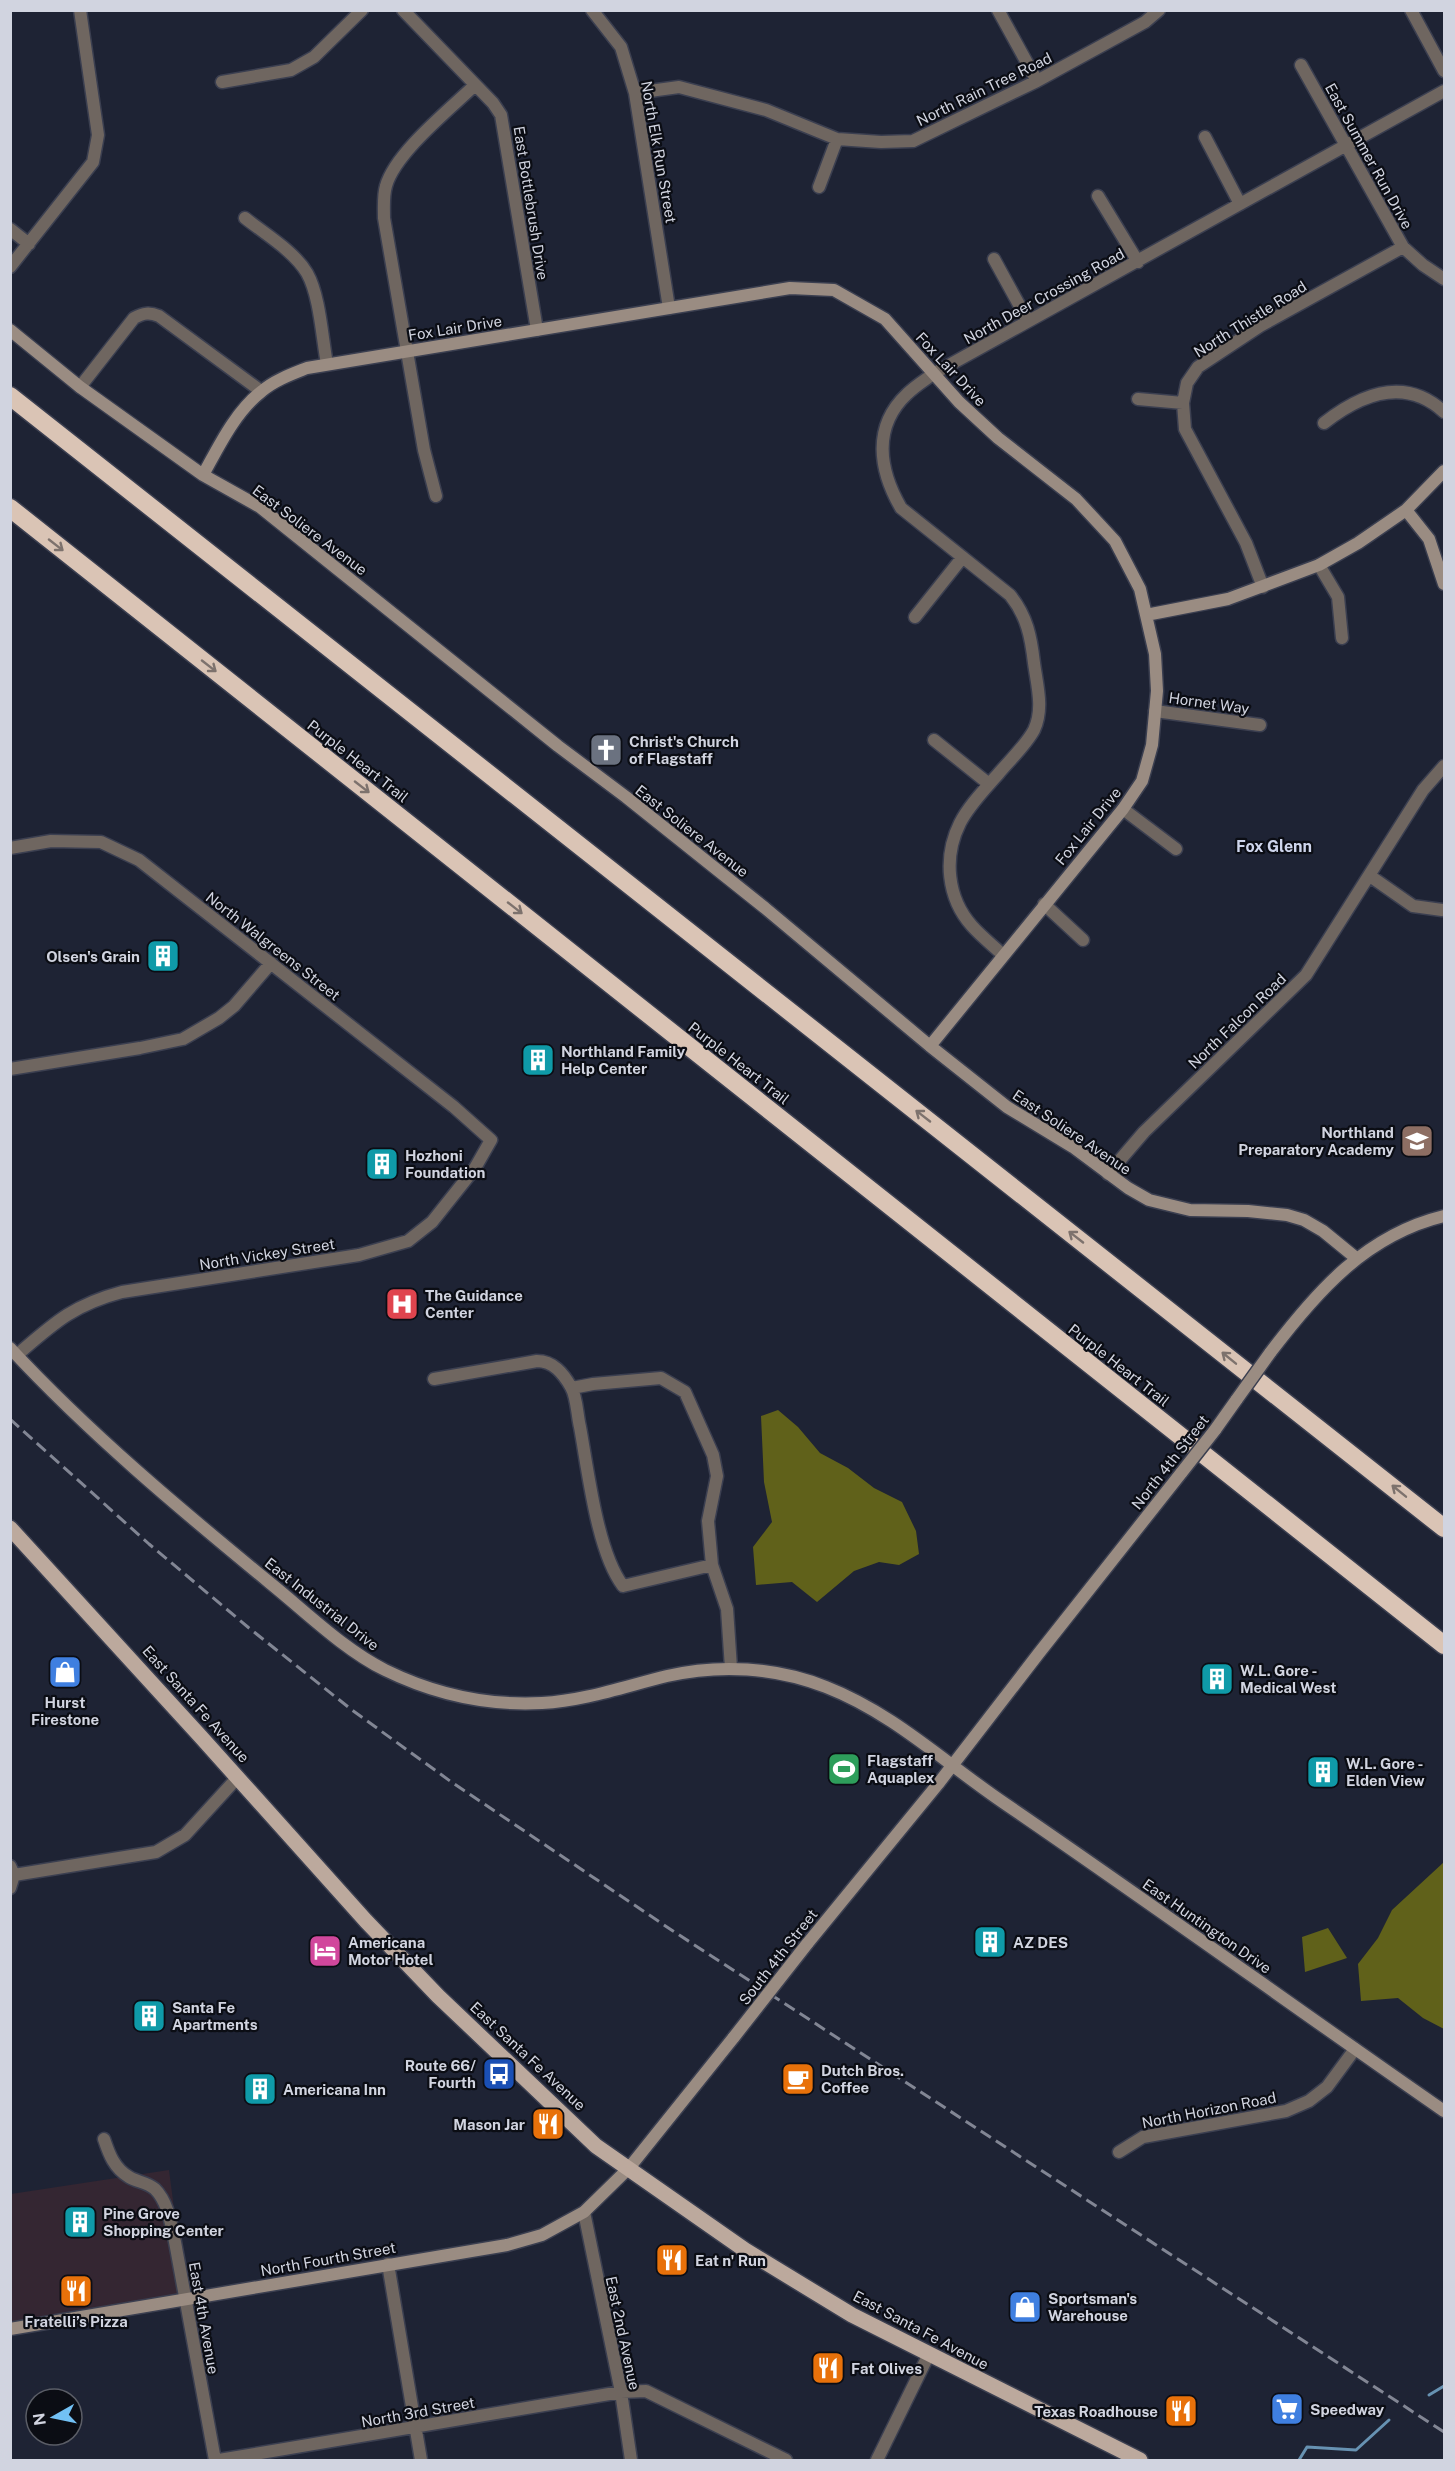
<svg xmlns="http://www.w3.org/2000/svg" width="1455" height="2471" viewBox="0 0 1455 2471" font-family="'Public Sans',sans-serif">
  <style>
    .commercial { fill: #342632 }
    .forest { fill: #60611a }
    .lines { fill: none; stroke-linecap: round; stroke-linejoin: round }
    .stream { stroke: #6792b2; stroke-width: 3 }
    .street-casing { stroke: #3b3f50; stroke-width: 15 }
    .secondary-casing { stroke: #3b3f50; stroke-width: 15 }
    .primary-casing { stroke: #3b3f50; stroke-width: 18 }
    .highway-casing { stroke: #3b3f50; stroke-width: 21 }
    .street { stroke: #6f6660; stroke-width: 12 }
    .secondary { stroke: #9a8c82; stroke-width: 12 }
    .primary { stroke: #bca99d; stroke-width: 15 }
    .highway { stroke: #dac4b5; stroke-width: 18 }
    .rail { stroke: #828694; stroke-width: 3; stroke-dasharray: 12 6; stroke-linecap: butt }
    .secondary-bridge-casing { stroke: #3b3f50; stroke-width: 15; stroke-linecap: butt }
    .secondary-bridge { stroke: #9a8c82; stroke-width: 12 }
    .oneway { stroke: #7d726d }
    .labels { text-anchor: middle; dominant-baseline: central; stroke-width: 4.5; stroke-linejoin: round; paint-order: stroke }
    .street-label { font-size: 15px; fill: #d1d4e0; stroke: #0b0d14 }
    .poi-label { font-size: 15px; font-weight: bold; fill: #d1d4e0; stroke: #0b0d14; text-anchor: start }
    .neighbourhood-label { font-size: 16px; font-weight: bold; fill: #ced5ec; stroke: #0b0d14 }
  </style>
  <rect width="100%" height="100%" fill="#1e2334"/>
  <path class="commercial" d="M169,2170L186,2300L11,2328V2194Z"/>
  <path class="forest" d="M778,1410L798,1427L820,1453L848,1468L874,1488L902,1502L916,1531L919,1554L899,1565L879,1562L854,1571L817,1602L792,1582L756,1585L753,1547L772,1522L764,1482L761,1416Z
    M1444,1862V2029L1423,2018L1398,1998L1361,2001L1358,1964L1378,1938L1392,1910Z
    M1328,1928L1347,1958L1305,1972L1302,1937Z"/>
  <g class="lines">
    <path class="stream" d="M1429,2395L1444,2386
      M1299,2460L1307,2447L1356,2450L1389,2420"/>
    <g class="street-casing">
      <path id="street" d="M403,10L493,103L501,115L537,330
        M592,10L621,47L635,93L669,308
        M998,10L1037,81
        M1411,10L1444,71
        M1301,65L1403,247L1423,265L1444,279
        M222,82L291,70L314,57L362,10
        M635,93L679,87L766,110L837,139L881,142L913,141L1037,81L1145,22L1159,10
        M1205,137L1240,204
        M819,187L837,139
        M1098,196L1138,262
        M245,218C265,234 294,251 307,273C320,296 322,338 327,364
        M10,229L29,244
        M994,259L1028,321
        M10,267L93,162L98,135L80,10
        M80,387L134,318C144,313 149,312 159,316L261,391
        M1138,399L1183,403
        M1324,423C1361,394 1405,376 1444,412
        M436,496L424,450L384,218C384,207 383,196 386,186C395,153 450,109 475,85
        M1319,565L1338,597L1342,638
        M1263,587L1246,543L1185,429L1183,403L1187,383L1198,367L1260,326L1403,247
        M915,617L962,558
        M1155,711L1260,725
        M934,740L989,784
        M1123,809L1176,849
        M10,848L51,841L101,842L139,860L454,1107L491,1140L475,1168L432,1222L408,1241L359,1255L122,1292C73,1305 54,1323 17,1355
        M1370,876L1413,906L1442,910
        M1044,904L1083,940
        M1002,954C992,945 981,936 972,926C947,898 943,857 960,823C969,805 986,788 999,773C1010,760 1026,745 1034,730C1044,709 1037,685 1034,663C1031,637 1027,616 1010,595L901,508C879,470 872,427 907,394C915,386 925,380 933,374L1444,91
        M10,1069L140,1048L183,1039L219,1018L234,1006L271,963
        M1108,1174L1144,1132L1306,975L1423,790L1444,766
        M434,1379L537,1361C553,1361 563,1373 571,1387C577,1397 577,1415 580,1427C588,1470 597,1552 623,1586L712,1565
        M572,1388L593,1384L661,1378L685,1392L713,1455L717,1476L708,1521L712,1565L727,1609L731,1668
        M10,1866L14,1875L10,1888
        M14,1875L156,1852L185,1835L238,1777
        M104,2139C109,2154 114,2168 129,2177C137,2182 147,2182 155,2189C168,2202 171,2224 175,2242L215,2460
        M1119,2152L1143,2137L1286,2111L1309,2101L1327,2087L1355,2049
        M584,2212L621,2392L631,2460
        M388,2264L421,2460
        M219,2460L621,2392L646,2391L786,2460
        M877,2460L929,2354"/>
    </g>
    <g class="secondary-casing">
      <path id="secondary" d="M10,330L80,387L203,475L260,507L558,746L626,797L765,908L930,1046L1007,1107L1073,1147L1128,1188L1149,1200L1190,1210L1248,1211L1287,1215L1304,1220L1323,1231L1356,1258
        M203,475C219,446 235,412 262,391C275,380 292,374 307,368L790,288L834,290L885,319L959,402L998,438L1076,499L1115,541L1140,589L1155,654L1157,691L1152,745L1142,781L1123,809L930,1046
        M1406,510L1429,539L1444,584
        M1146,615L1228,599L1319,565L1358,543L1406,510L1444,471
        M10,1348C90,1434 180,1509 270,1583C306,1612 343,1649 385,1670C436,1695 486,1706 542,1703C584,1701 626,1686 667,1676C719,1664 776,1667 826,1687C893,1713 945,1763 1004,1803C1152,1904 1297,2009 1444,2111
        M1270,1353C1317,1291 1366,1235 1444,1216
        M1215,1430L1237,1399
        M807,1944L938,1784L1039,1653L1182,1472
        M10,2329L507,2245L542,2235L584,2212L629,2168L734,2037"/>
    </g>
    <g class="primary-casing">
      <path id="primary" d="M10,1528L201,1737L366,1921L438,1996L596,2146L745,2250L852,2315L1140,2460"/>
    </g>
    <g class="highway-casing">
      <path id="highway" d="M10,396L1444,1528
        M10,508L1444,1645"/>
    </g>
    <use href="#street" class="street"/>
    <use href="#secondary" class="secondary"/>
    <use href="#primary" class="primary"/>
    <use href="#highway" class="highway"/>
    <path class="rail" d="M10,1419L149,1544L249,1628L352,1710L450,1781L673,1931L1444,2432"/>
    <g class="secondary-bridge-casing">
      <path id="secondary-bridge" d="M1237,1399L1270,1353
        M1182,1472L1215,1430
        M734,2037L807,1944"/>
    </g>
    <use href="#secondary-bridge" class="secondary-bridge"/>
  </g>
  <defs><path id="oneway-shaft" d="M-6 0H5M1.5-3L5.5 0L1.5 3" fill="none" stroke-width="1.6" stroke-linecap="round" stroke-linejoin="round" transform="scale(1.5)"/></defs>
  <g class="oneway">
    <use href="#oneway-shaft" transform="translate(56 545) rotate(38)"/>
    <use href="#oneway-shaft" transform="translate(209 666) rotate(38)"/>
    <use href="#oneway-shaft" transform="translate(362 787) rotate(38)"/>
    <use href="#oneway-shaft" transform="translate(515 908) rotate(38)"/>
    <use href="#oneway-shaft" transform="translate(923 1116) rotate(-142)"/>
    <use href="#oneway-shaft" transform="translate(1076 1237) rotate(-142)"/>
    <use href="#oneway-shaft" transform="translate(1229 1358) rotate(-141)"/>
    <use href="#oneway-shaft" transform="translate(1399 1491) rotate(-141)"/>
  </g>
  <defs>
    <g id="church-square" transform="scale(1.725)"><rect x="-9" y="-9" width="18" height="18" rx="4" fill="#6b7280" stroke="#0b0d14"/><path d="M-1.2-6h2.4v3.5h3.3v2.4h-3.3V6h-2.4V-.1h-3.3v-2.4h3.3Z" fill="#fff"/></g>
    <g id="building-square" transform="scale(1.725)"><rect x="-9" y="-9" width="18" height="18" rx="4" fill="#0f9aa8" stroke="#0b0d14"/><path d="M-4-6H4V6H1V3H-1V6H-4ZM-2.5-4.3h1.7v1.8h-1.7ZM.8-4.3h1.7v1.8H.8ZM-2.5-1h1.7V.8h-1.7ZM.8-1h1.7V.8H.8Z" fill="#fff"/></g>
    <g id="school-square" transform="scale(1.725)"><rect x="-9" y="-9" width="18" height="18" rx="4" fill="#8d6e63" stroke="#0b0d14"/><path d="M0-5L7-2L0 1L-7-2ZM-4 1L0 2.5L4 1V4Q0 6-4 4Z" fill="#fff"/></g>
    <g id="hospital-square" transform="scale(1.725)"><rect x="-9" y="-9" width="18" height="18" rx="4" fill="#e0444e" stroke="#0b0d14"/><path d="M-5-5h3v3.5h4V-5h3V5h-3V1.5h-4V5h-3Z" fill="#fff"/></g>
    <g id="shop-square" transform="scale(1.725)"><rect x="-9" y="-9" width="18" height="18" rx="4" fill="#3f7fe0" stroke="#0b0d14"/><path d="M-5-2.5h2.3a2.7 3.5 0 0 1 5.4 0H5L5.5 6h-11ZM-1.5-2.5h3a1.5 2.3 0 0 0-3 0Z" fill="#fff"/></g>
    <g id="stadium-square" transform="scale(1.725)"><rect x="-9" y="-9" width="18" height="18" rx="4" fill="#2e9e5b" stroke="#0b0d14"/><path d="M0-5a6.5 5 0 1 0 0 10a6.5 5 0 1 0 0-10ZM-3.5-1.8h7v3.6h-7Z" fill="#fff"/></g>
    <g id="hotel-square" transform="scale(1.725)"><rect x="-9" y="-9" width="18" height="18" rx="4" fill="#d1479c" stroke="#0b0d14"/><path d="M-6-4.5h1.5V1H6V5H4.5V3h-9V5H-6ZM-4 0a1.8 1.8 0 1 1 3.6 0ZM.5 0V-2.5h3Q6-2.5 6 0Z" fill="#fff"/></g>
    <g id="bus-square" transform="scale(1.725)"><rect x="-9" y="-9" width="18" height="18" rx="4" fill="#1a4fb4" stroke="#0b0d14"/><path d="M-5-6H5V4H4V6H2V4H-2V6H-4V4H-5ZM-3.5-4V0h7V-4ZM-3.5 1.2v1.5H-2V1.2ZM2 1.2v1.5H3.5V1.2Z" fill="#fff"/></g>
    <g id="cafe-square" transform="scale(1.725)"><rect x="-9" y="-9" width="18" height="18" rx="4" fill="#e8710a" stroke="#0b0d14"/><path d="M-5.5-4.5H6V0H3Q3 3.5 0 3.5H-2.5Q-5.5 3.5-5.5 0ZM3-3.2v2h1.7v-2ZM-6 4.5H4V6H-6Z" fill="#fff"/></g>
    <g id="restaurant-square" transform="scale(1.725)"><rect x="-9" y="-9" width="18" height="18" rx="4" fill="#e8710a" stroke="#0b0d14"/><path d="M-5-6h1v4h1v-4h1v4h1v-4h1v5L-1.5 .5V6h-2V.5L-5-1ZM5-6V6H3V1.5H1.5Q1.5-4 5-6Z" fill="#fff"/></g>
    <g id="supermarket-square" transform="scale(1.725)"><rect x="-9" y="-9" width="18" height="18" rx="4" fill="#3f7fe0" stroke="#0b0d14"/><path d="M-6-5.5h2.5l.6 2H6L4.5 2H-2.5L-4.4-4H-6ZM-1.5 3.2a1.3 1.3 0 1 0 .1 0ZM3 3.2a1.3 1.3 0 1 0 .1 0Z" fill="#fff"/></g>
  </defs>
  <g fill-rule="evenodd">
    <use href="#church-square" x="606" y="750"/>
    <use href="#building-square" x="163" y="956"/>
    <use href="#building-square" x="538" y="1060"/>
    <use href="#school-square" x="1417" y="1141"/>
    <use href="#building-square" x="382" y="1164"/>
    <use href="#hospital-square" x="402" y="1304"/>
    <use href="#shop-square" x="65" y="1672"/>
    <use href="#building-square" x="1217" y="1679"/>
    <use href="#stadium-square" x="844" y="1769"/>
    <use href="#building-square" x="1323" y="1772"/>
    <use href="#building-square" x="990" y="1942"/>
    <use href="#hotel-square" x="325" y="1951"/>
    <use href="#building-square" x="149" y="2016"/>
    <use href="#bus-square" x="499" y="2074"/>
    <use href="#cafe-square" x="798" y="2079"/>
    <use href="#building-square" x="260" y="2089"/>
    <use href="#restaurant-square" x="548" y="2124"/>
    <use href="#building-square" x="80" y="2222"/>
    <use href="#restaurant-square" x="672" y="2260"/>
    <use href="#restaurant-square" x="76" y="2291"/>
    <use href="#shop-square" x="1025" y="2307"/>
    <use href="#restaurant-square" x="828" y="2368"/>
    <use href="#supermarket-square" x="1287" y="2409"/>
    <use href="#restaurant-square" x="1181" y="2411"/>
  </g>
  <g class="labels">
    <g class="street-label">
      <text transform="translate(984 89) rotate(-26)">North Rain Tree Road</text>
      <text transform="translate(659 152) rotate(80)">North Elk Run Street</text>
      <text transform="translate(1369 156) rotate(61)">East Summer Run Drive</text>
      <text transform="translate(531 203) rotate(81)">East Bottlebrush Drive</text>
      <text transform="translate(1044 296) rotate(-29)">North Deer Crossing Road</text>
      <text transform="translate(1250 319) rotate(-32)">North Thistle Road</text>
      <text transform="translate(455 328) rotate(-9)">Fox Lair Drive</text>
      <text transform="translate(951 369) rotate(47)">Fox Lair Drive</text>
      <text transform="translate(310 530) rotate(37)">East Soliere Avenue</text>
      <text transform="translate(1209 703) rotate(8)">Hornet Way</text>
      <text transform="translate(358 761) rotate(38)">Purple Heart Trail</text>
      <text transform="translate(1088 826) rotate(-51)">Fox Lair Drive</text>
      <text transform="translate(692 831) rotate(38)">East Soliere Avenue</text>
      <text transform="translate(273 946) rotate(38)">North Walgreens Street</text>
      <text transform="translate(1237 1021) rotate(-44)">North Falcon Road</text>
      <text transform="translate(739 1063) rotate(38)">Purple Heart Trail</text>
      <text transform="translate(1072 1132) rotate(34)">East Soliere Avenue</text>
      <text transform="translate(267 1254) rotate(-9)">North Vickey Street</text>
      <text transform="translate(1119 1365) rotate(38)">Purple Heart Trail</text>
      <text transform="translate(1170 1462) rotate(-52)">North 4th Street</text>
      <text transform="translate(322 1604) rotate(38)">East Industrial Drive</text>
      <text transform="translate(196 1704) rotate(48)">East Santa Fe Avenue</text>
      <text transform="translate(1207 1926) rotate(35)">East Huntington Drive</text>
      <text transform="translate(778 1957) rotate(-52)">South 4th Street</text>
      <text transform="translate(528 2056) rotate(43)">East Santa Fe Avenue</text>
      <text transform="translate(1209 2110) rotate(-11)">North Horizon Road</text>
      <text transform="translate(328 2259) rotate(-10)">North Fourth Street</text>
      <text transform="translate(204 2318) rotate(80)">East 4th Avenue</text>
      <text transform="translate(921 2330) rotate(28)">East Santa Fe Avenue</text>
      <text transform="translate(623 2333) rotate(78)">East 2nd Avenue</text>
      <text transform="translate(418 2412) rotate(-10)">North 3rd Street</text>
    </g>
    <g class="poi-label">
      <text x="629" y="741">Christ's Church<tspan x="629" dy="17">of Flagstaff</tspan></text>
      <text x="140" y="956" text-anchor="end">Olsen's Grain</text>
      <text x="561" y="1051">Northland Family<tspan x="561" dy="17">Help Center</tspan></text>
      <text x="1394" y="1132" text-anchor="end">Northland<tspan x="1394" dy="17">Preparatory Academy</tspan></text>
      <text x="405" y="1155">Hozhoni<tspan x="405" dy="17">Foundation</tspan></text>
      <text x="425" y="1295">The Guidance<tspan x="425" dy="17">Center</tspan></text>
      <text x="1240" y="1670">W.L. Gore -<tspan x="1240" dy="17">Medical West</tspan></text>
      <text x="65" y="1702" text-anchor="middle">Hurst<tspan x="65" dy="17">Firestone</tspan></text>
      <text x="867" y="1760">Flagstaff<tspan x="867" dy="17">Aquaplex</tspan></text>
      <text x="1346" y="1763">W.L. Gore -<tspan x="1346" dy="17">Elden View</tspan></text>
      <text x="348" y="1942">Americana<tspan x="348" dy="17">Motor Hotel</tspan></text>
      <text x="1013" y="1942">AZ DES</text>
      <text x="172" y="2007">Santa Fe<tspan x="172" dy="17">Apartments</tspan></text>
      <text x="476" y="2065" text-anchor="end">Route 66/<tspan x="476" dy="17">Fourth</tspan></text>
      <text x="821" y="2070">Dutch Bros.<tspan x="821" dy="17">Coffee</tspan></text>
      <text x="283" y="2089">Americana Inn</text>
      <text x="525" y="2124" text-anchor="end">Mason Jar</text>
      <text x="103" y="2213">Pine Grove<tspan x="103" dy="17">Shopping Center</tspan></text>
      <text x="695" y="2260">Eat n' Run</text>
      <text x="1048" y="2298">Sportsman's<tspan x="1048" dy="17">Warehouse</tspan></text>
      <text x="76" y="2321" text-anchor="middle">Fratelli’s Pizza</text>
      <text x="851" y="2368">Fat Olives</text>
      <text x="1310" y="2409">Speedway</text>
      <text x="1158" y="2411" text-anchor="end">Texas Roadhouse</text>
    </g>
    <g class="neighbourhood-label">
      <text x="1274" y="846">Fox Glenn</text>
    </g>
  </g>
  <rect width="1455" height="2471" fill="none" stroke="#d1d4e0" stroke-width="24"/>
  <g transform="translate(54 2417) rotate(261)"><circle r="28" fill="#0b0d14" stroke="#5a5d66" stroke-width="1.5"/>
  <path d="M0-4.5L10 22L0 15L-10 22Z" fill="#72c1f5"/>
  <text y="-9" font-size="16" font-weight="bold" text-anchor="middle" fill="#d1d4e0">N</text>
  </g>
</svg>
